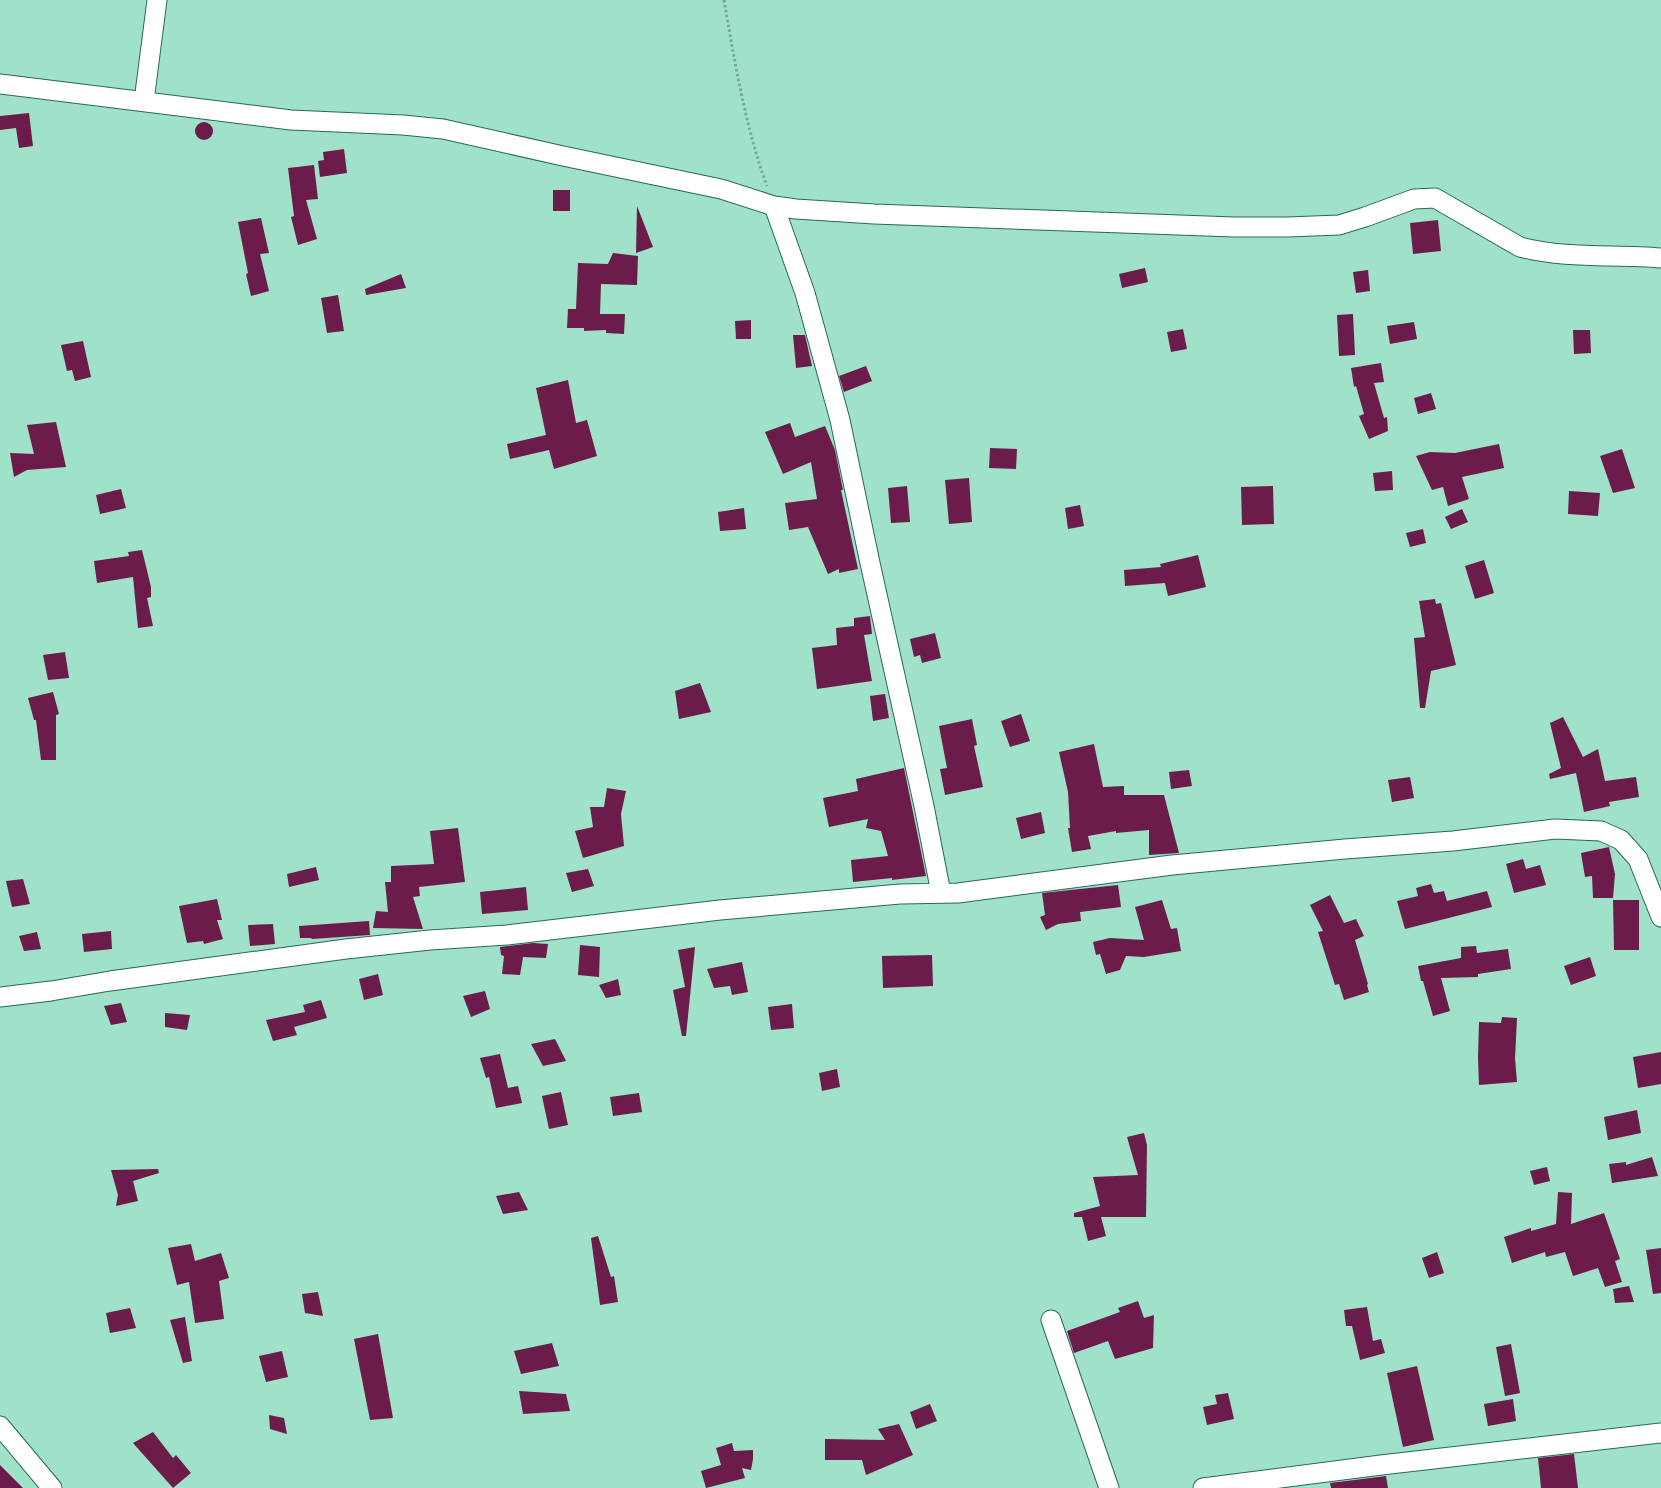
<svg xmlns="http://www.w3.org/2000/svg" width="1661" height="1488" viewBox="0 0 1661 1488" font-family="'Fira Sans',sans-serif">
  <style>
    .building { fill: #6c1c4a }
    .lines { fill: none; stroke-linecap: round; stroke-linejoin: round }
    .minor-casing { stroke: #276955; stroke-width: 21 }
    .path { stroke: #75aa96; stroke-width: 3; stroke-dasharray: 2.5 2.5; stroke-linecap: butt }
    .minor { stroke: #fff; stroke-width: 19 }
  </style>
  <rect width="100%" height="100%" fill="#9fe2c9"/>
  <path class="building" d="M29,113L33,146L19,148L16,128L0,130V116Z
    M195 131a9 9 0 1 1 18 0a9 9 0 1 1-18 0Z
    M344,149L347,173L320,177L318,161L324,160L323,152Z
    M314,165L318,199L306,200L317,239L298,245L291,217L294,216L288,168Z
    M553,190H570V211H553Z
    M637,206L653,247L636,253Z
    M261,218L269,253L260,254L269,291L251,296L246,274L248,273L238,222Z
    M1438,220L1441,251L1413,254L1410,223Z
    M613,253L638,256L637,285L601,284L600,314H625L624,334L606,333V330L584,331V328H567L568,309H576L578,263L608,264Z
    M1145,268L1148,282L1122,288L1119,274Z
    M1368,270L1370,291L1356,293L1353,272Z
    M401,274L406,288L366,295L365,289Z
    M338,295L344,331L327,333L321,298Z
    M1353,314L1355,355L1339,356L1337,315Z
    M751,320V339H736L735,321Z
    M1414,322L1417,339L1390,344L1387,326Z
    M1183,329L1187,349L1171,352L1167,332Z
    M1573,330H1590L1591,353L1574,354Z
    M793,335H805L812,366L796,368Z
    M83,341L91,377L75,381L72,370L67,371L61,345Z
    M1381,363L1384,382L1374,383L1384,418L1387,417L1388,431L1369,439L1359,416L1364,414L1356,386L1354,387L1351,368Z
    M866,366L872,381L844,392L839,376Z
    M568,380L576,423L587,420L597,456L554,469L549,450L510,459L507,444L546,435L536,388Z
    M1431,393L1436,409L1418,414L1414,398Z
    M56,422L66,467L27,470L14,477L10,453L34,454L27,425Z
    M790,423L795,437L825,426L835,450L843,490H841L858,569L839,573V569L828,574L808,527L789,530L785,503L817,499L811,462L783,474L765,432Z
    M1499,444L1504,468L1462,477L1469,499L1448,506L1443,487L1432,490L1416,456L1430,452L1455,453Z
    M990,448L1017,449L1016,469L989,468Z
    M1622,449L1635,488L1613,493L1600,456Z
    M1392,471L1393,490L1375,491L1373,473Z
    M969,478L972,522L949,524L945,480Z
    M907,486L910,522L891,523L888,488Z
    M1273,486L1274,524L1242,525L1241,487Z
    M121,489L126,508L100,514L96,495Z
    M1569,491L1600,493L1598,516L1568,514Z
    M1080,505L1084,526L1068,529L1065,508Z
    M744,508L746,529L720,531L718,512Z
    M1462,509L1468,522L1451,529L1445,517Z
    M1423,529L1426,543L1410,547L1406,533Z
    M142,550L151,587V597L147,598L153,626L138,628L133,577L97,583L94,561L129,556L128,552Z
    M1198,555L1206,587L1168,596L1165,583L1125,586L1124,570L1161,567L1160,564Z
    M1484,560L1494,593L1475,599L1465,566Z
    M1435,599L1436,604L1441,603L1456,665L1431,671L1425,708H1420L1414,638L1425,637L1419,601Z
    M870,616L872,634L864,635L872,681L817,689L812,648L837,645L836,628L854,626V618Z
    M935,633L941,658L922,663L920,655L914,657L910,639Z
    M65,652L69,678L48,680L43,655Z
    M700,683L711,712L679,719L675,691Z
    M53,692L59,714L56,715V760H41L36,720H34L28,698Z
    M885,694L889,718L873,721L870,696Z
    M1021,714L1030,741L1010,747L1001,721Z
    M1563,717L1583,757L1598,749L1605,781L1636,777L1639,797L1609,802L1610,806L1584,812L1576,773L1550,779L1549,774L1561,768L1550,723Z
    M972,719L977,745L974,746L983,787L945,795L940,769L947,768L939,726Z
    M1094,744L1103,787L1124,786V795H1164L1179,853L1149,855V830L1116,833V831L1088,836L1091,849L1072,852L1068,828H1070L1068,792L1059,752Z
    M904,768L926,876L892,880V878L853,882L851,860L888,856L881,831L866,828L868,819L829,827L823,798L858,791L856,779Z
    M1189,770L1192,786L1171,789L1169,772Z
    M1410,777L1414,798L1392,802L1388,780Z
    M607,788L626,791L621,814L624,846L583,858L575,831L593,827L590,807H604Z
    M1041,812L1045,833L1021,839L1016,818Z
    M458,828L465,882L419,887L420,896L413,897L423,929L373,928L376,911L388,912L385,882H391V866L434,864L430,831Z
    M1609,847L1615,874L1613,898H1593L1592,876L1585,877L1581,853Z
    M1523,859L1526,869L1540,865L1546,885L1514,893L1506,864Z
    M316,867L319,880L289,887L287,874Z
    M588,869L594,886L572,892L566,873Z
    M23,879L30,904L12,907L6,881Z
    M1431,884L1434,893L1444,891L1447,901L1487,891L1492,907L1405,929L1397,901L1418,896L1416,888Z
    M1118,885L1121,907L1080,912L1081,921L1058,924L1046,930L1040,917L1045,915L1042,893Z
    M526,887L528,910L482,914L480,892Z
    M1330,895L1344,923L1356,919L1364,936L1355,940L1368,984L1367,985L1369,992L1344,1000L1339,984L1335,985L1318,932L1323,931L1310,905Z
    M217,899L222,920H217L223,939L204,944L203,941L187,943L179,906Z
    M1162,900L1171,929L1177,928L1181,951L1144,957L1126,956L1120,970L1106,974L1100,954L1096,955L1093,942L1110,938L1144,940L1135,907Z
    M1613,900H1639V950H1614Z
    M369,921L370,935L312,939L311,938H300L299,926Z
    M273,924L275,944L250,946L248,925Z
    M111,931L112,949L84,952L82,934Z
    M37,932L41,949L24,951L19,936Z
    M533,943L548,944L546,958L523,957L520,975L502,974L504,956L501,955L500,947Z
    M580,945L600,947L599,977L578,975Z
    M1476,946L1477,953L1508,949L1511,969L1478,974V977L1441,978L1450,1011L1433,1016L1423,981H1421L1418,966L1461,958V947Z
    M695,947L686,1036H682L673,990L685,987L678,950Z
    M932,955L933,986L883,988L882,956Z
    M1590,957L1596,976L1571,985L1564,966Z
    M742,962L748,992L732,995L730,986L714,988L707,969Z
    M378,974L383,995L364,1000L359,979Z
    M618,979L621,995L606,998L599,985Z
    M485,991L490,1009L471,1017L463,996Z
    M321,1000L327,1018L294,1027L297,1035L273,1041L266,1020L305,1012L303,1005Z
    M121,1003L127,1022L111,1025L104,1006Z
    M792,1004L794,1028L771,1030L768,1007Z
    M165,1013L190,1015L187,1030L165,1027Z
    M1502,1017L1517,1018L1515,1059V1058L1517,1082L1479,1085L1478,1058L1479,1022L1501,1023Z
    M555,1039L566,1061L543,1066L531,1044Z
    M1661,1052V1084L1638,1088L1633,1057Z
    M500,1054L508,1088L518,1086L522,1103L496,1108L489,1077L486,1078L480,1058Z
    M837,1069L840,1087L822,1091L819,1073Z
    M561,1092L568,1125L549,1129L542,1096Z
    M639,1093L642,1112L613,1116L610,1097Z
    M1637,1110L1641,1133L1608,1140L1604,1117Z
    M1144,1133L1147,1145L1146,1217H1101L1106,1236L1088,1241L1082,1217H1074V1213L1100,1206L1093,1177L1138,1175L1127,1137Z
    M1652,1157L1658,1176L1612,1183L1609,1164L1626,1162V1165Z
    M1547,1167L1550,1181L1534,1185L1530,1171Z
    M158,1169L159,1173L133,1181L138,1201L116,1206L118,1195L111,1170Z
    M519,1192L528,1210L503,1214L496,1196Z
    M1558,1192L1572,1193L1571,1224L1604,1213L1620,1259L1615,1261L1622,1282L1605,1287L1598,1268L1573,1276L1565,1252L1546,1257L1545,1252L1512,1263L1504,1237L1531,1228V1231L1556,1224Z
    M598,1236L611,1277L614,1276L618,1302L600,1305L591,1238Z
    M191,1244L195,1261L221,1253L229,1278L219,1281L224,1319L195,1323L189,1282L177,1285L168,1248Z
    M1661,1248V1293L1653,1294L1646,1250Z
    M1437,1252L1444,1273L1429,1278L1422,1258Z
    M1629,1286L1634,1302L1615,1303L1613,1289Z
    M318,1292L323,1316L305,1313L302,1294Z
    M1138,1301L1144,1318L1154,1315L1153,1348L1115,1359L1108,1341L1074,1353L1067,1331L1120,1312L1118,1308Z
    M1367,1307L1373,1341L1381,1339L1385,1353L1360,1360L1352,1326H1346L1344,1310Z
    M130,1308L136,1328L110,1333L106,1313Z
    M185,1317L192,1361L183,1363L170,1320Z
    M378,1334L393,1418L370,1420L354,1339Z
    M552,1343L559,1366L521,1374L514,1351Z
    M1511,1344L1520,1393L1505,1396L1496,1347Z
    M282,1351L288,1377L266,1382L259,1356Z
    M1417,1366L1434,1440L1403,1447L1387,1373Z
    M519,1391L566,1394L570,1411L523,1414Z
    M1228,1393L1234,1419L1207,1425L1203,1407L1217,1404L1215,1395Z
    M1513,1399L1516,1421L1488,1426L1484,1404Z
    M930,1404L937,1421L916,1429L910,1412Z
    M269,1415L284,1418L287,1434L270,1429Z
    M899,1424L913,1455L866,1475L862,1460H825V1439L885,1440L878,1429Z
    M153,1432L173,1458L176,1455L191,1473L173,1488L133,1443Z
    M732,1443L734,1451L753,1450V1459L751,1470L742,1468L745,1478L706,1488L701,1471L721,1465L716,1448Z
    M1574,1454L1578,1488H1541L1538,1458Z
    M0,1465L23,1488H0Z
    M1386,1476L1388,1488H1331L1330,1483Z"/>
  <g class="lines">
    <g class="minor-casing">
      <path id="minor" d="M0,84L291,120L403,125L443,129L563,156L721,189L774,206L796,209L874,214L1234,227H1288L1339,225L1365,217L1414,199L1435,198L1520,247C1566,259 1614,254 1661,258
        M144,101L157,0
        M774,206L805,293L840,420L870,563L924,806L941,893
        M0,997L51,991L110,981L346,949L430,940L507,935L720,910L900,894L958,893L1172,865L1345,849L1453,841L1555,829L1601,831L1621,840L1638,859L1661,917
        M1051,1320L1109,1488
        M0,1426L52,1488
        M1203,1488L1381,1465L1661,1433"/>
    </g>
    <path class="path" d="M724,0C735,63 745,126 767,186"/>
    <use href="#minor" class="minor"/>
  </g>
</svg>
